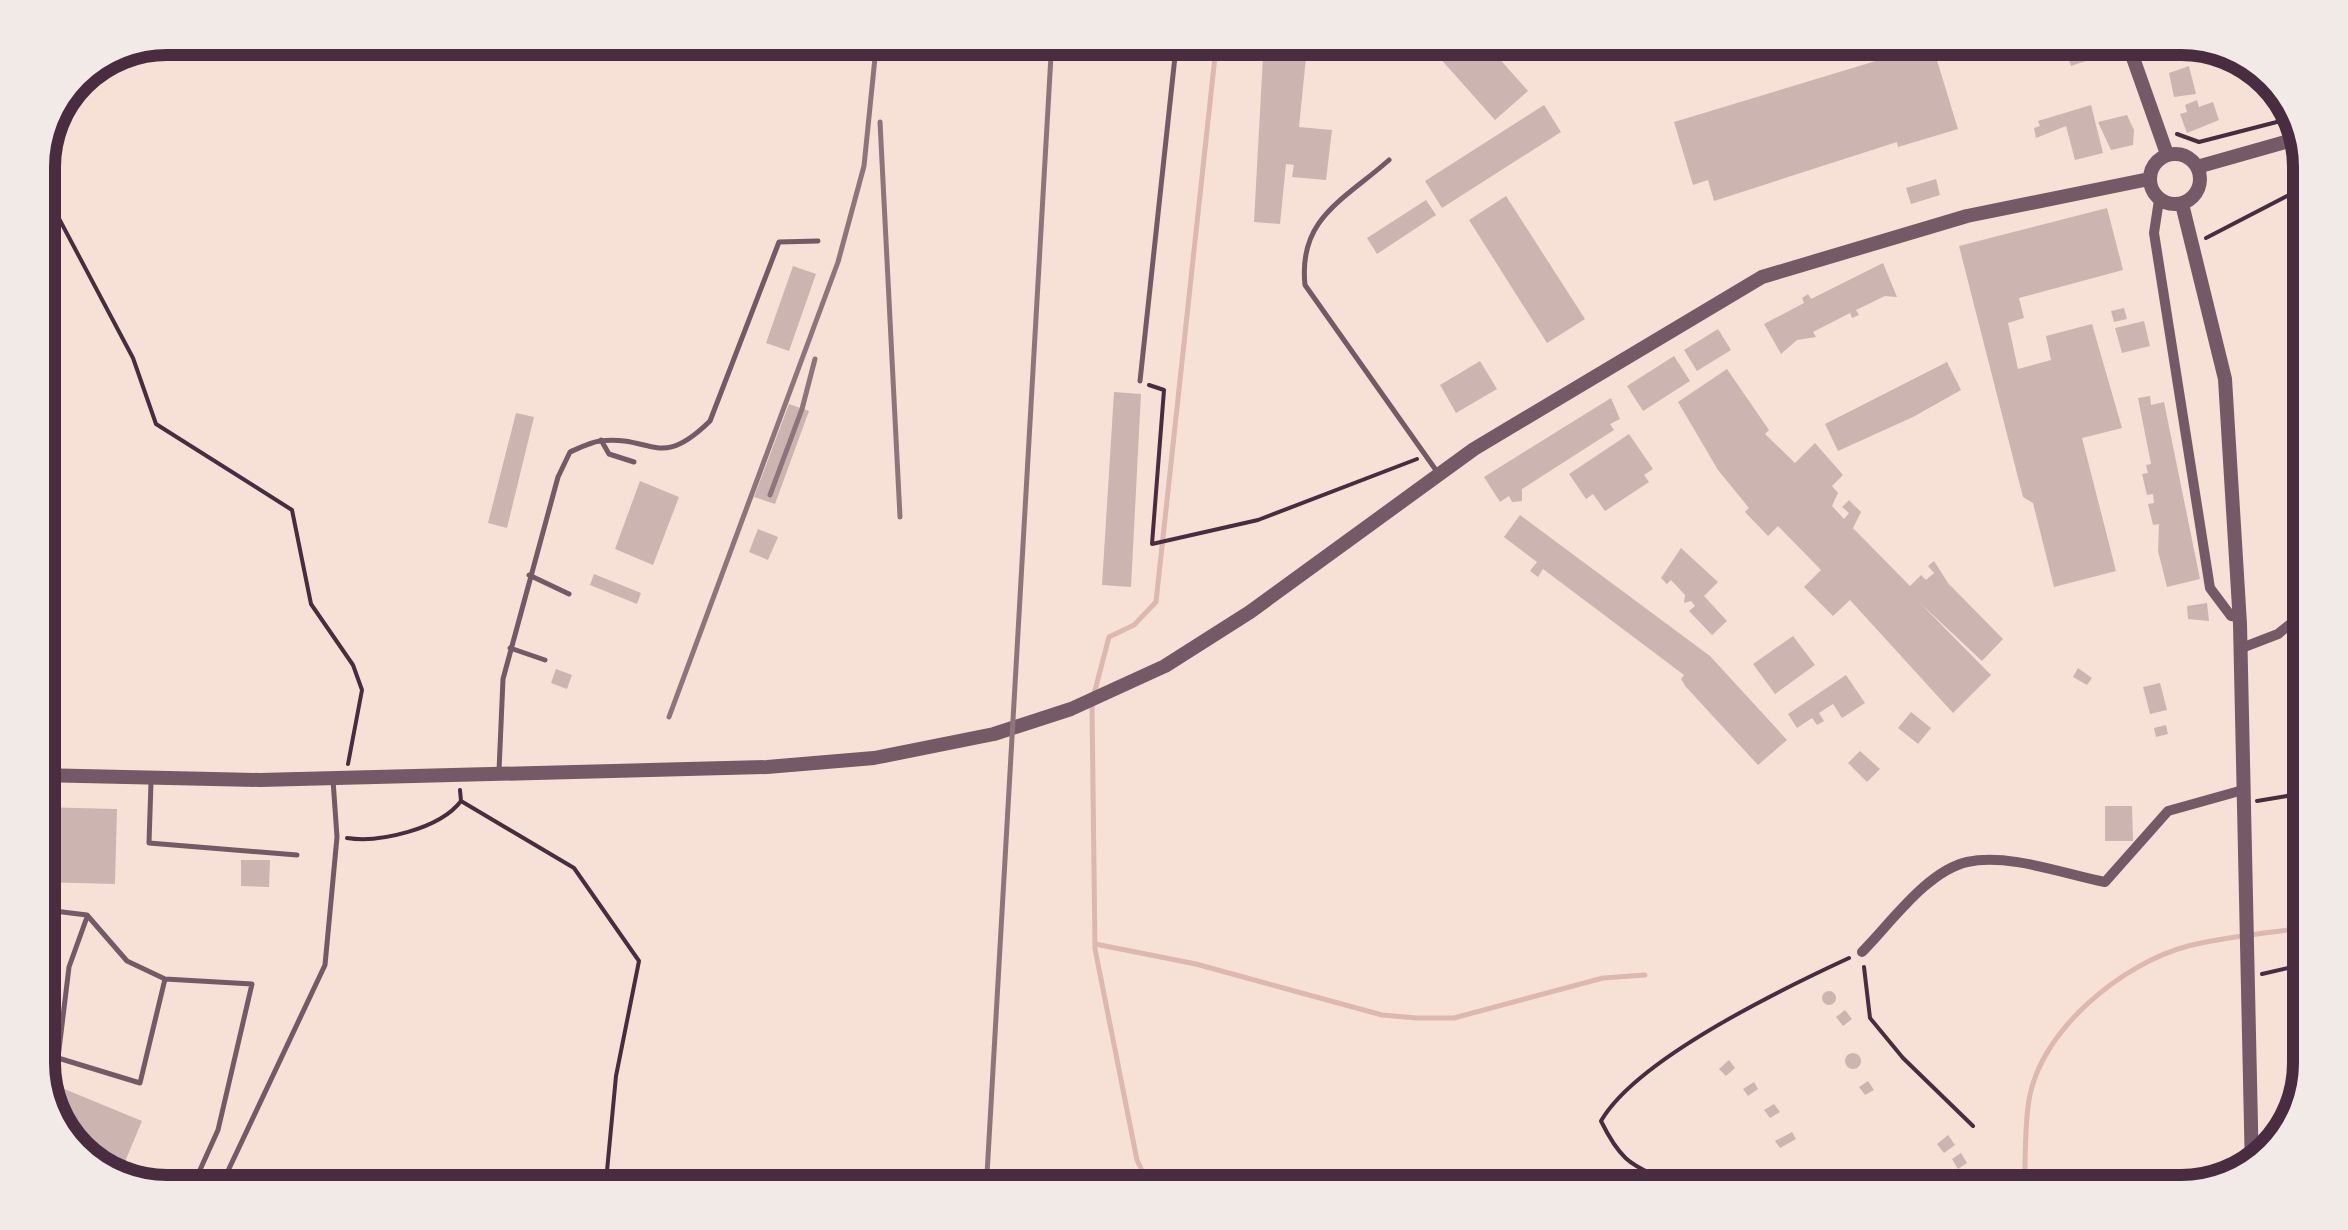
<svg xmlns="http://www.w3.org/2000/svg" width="2348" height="1230" viewBox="0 0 2348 1230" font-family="'Work Sans',sans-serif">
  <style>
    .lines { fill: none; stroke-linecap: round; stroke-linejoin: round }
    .stream { stroke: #dcb8b0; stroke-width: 5 }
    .building { fill: #ccb4b1 }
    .path { stroke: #4a2c40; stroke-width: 4 }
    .service { stroke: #755966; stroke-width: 5 }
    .minor { stroke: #755966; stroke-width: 10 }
    .tertiary { stroke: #755966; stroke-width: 14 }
    .rail { stroke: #8f747c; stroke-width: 5 }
    .rim { fill: none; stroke: #4a2c40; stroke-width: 12 }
  </style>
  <rect width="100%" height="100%" fill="#f7e1d7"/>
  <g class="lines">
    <path class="stream" d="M1094,694L1109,637L1134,625L1156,602L1217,38
      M1092,705L1095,949L1137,1160L1152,1192
      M1095,944L1196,964L1382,1015L1417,1018H1454L1603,978L1645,975
      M2024,1192C2026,1162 2024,1130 2029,1100C2040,1030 2123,963 2188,946C2228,936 2270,933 2310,927"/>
  </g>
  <path class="building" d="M1264,38H1308L1299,127L1332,130L1326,180L1292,177L1294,165L1286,164L1280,224L1254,222Z
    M1422,38H1481L1528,91L1495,120Z
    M2081,38H2094L2101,56L2071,66L2063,44Z
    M1932,44L1958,129L1898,147L1897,142L1714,201L1708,180L1693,185L1674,122Z
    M2189,66L2196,94L2174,97L2169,73Z
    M2197,100L2199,107L2213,102L2219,120L2187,133L2180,114L2187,112L2185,105Z
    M1544,105L1561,132L1442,208L1425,181Z
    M2091,105L2103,153L2075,160L2066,126L2036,138L2034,128L2040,126L2038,121Z
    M2127,115L2134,130L2133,145L2111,150L2098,122Z
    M1936,179L1940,195L1911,204L1906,188Z
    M1506,196L1585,319L1547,343L1469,220Z
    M1426,200L1436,215L1377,254L1367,238Z
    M2107,208L2123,270L2019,298L2024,318L2008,323L2018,369L2051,360L2046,336L2092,324L2122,428L2082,438L2116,571L2054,587L2033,503L2023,497L1959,246Z
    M1883,263L1897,297L1885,296L1856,310L1859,315L1852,318L1850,313L1813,332L1816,337L1797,340L1781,354L1764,324L1804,303L1802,298L1808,294L1811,299Z
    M793,266L816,274L789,351L766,343Z
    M2124,308L2127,319L2114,322L2111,311Z
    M2144,321L2150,346L2122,353L2115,328Z
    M1718,329L1731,350L1697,371L1684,350Z
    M1674,356L1690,381L1643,411L1627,386Z
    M1480,361L1497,389L1456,413L1440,385Z
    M1947,362L1961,390L1913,417L1838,451L1825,424Z
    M1727,369L1769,430L1765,434L1795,463L1815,443L1843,475L1832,486L1838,493L1832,506L1844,519L1849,513L1842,507L1849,500L1861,512L1853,528L1910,586L1921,575L1926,580L1934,573L1928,566L1934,561L1948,583L2003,639L1982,661L1920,603L1991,675L1953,713L1850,600L1833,616L1804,587L1821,570L1778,526L1768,536L1745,512L1749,508L1718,470L1678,402Z
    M1114,392L1141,394L1131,587L1102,585Z
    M2150,396L2151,405L2164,402L2200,579L2167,587L2158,551L2159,524L2153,525L2148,504L2154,503L2153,494L2147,495L2142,474L2148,473L2146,465L2151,464L2138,398Z
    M1611,398L1620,419L1610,424L1614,430L1522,489V501L1512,502L1509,496L1500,502L1484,477Z
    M789,404L809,411L775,504L754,497Z
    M516,413L534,417L507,528L488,523Z
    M1629,434L1653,469L1644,475L1649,482L1605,511L1593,494L1586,499L1569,474Z
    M640,481L679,497L653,565L615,549Z
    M1520,515L1710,656L1787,740L1758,765L1686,687L1681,679L1684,675L1543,569L1538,577L1530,571L1537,562L1504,537Z
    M758,529L778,537L768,560L749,552Z
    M1681,548L1718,582L1704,596L1727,621L1712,635L1689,611L1695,606L1691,601L1684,603L1685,595L1671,580L1667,584L1661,578Z
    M594,574L641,593L637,604L590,585Z
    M2207,603L2209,621L2188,619L2187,606Z
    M1793,636L1815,665L1775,694L1753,664Z
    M2078,668L2092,678L2087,685L2073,677Z
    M556,669L572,675L567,689L551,683Z
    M1846,675L1865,703L1842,718L1833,704L1819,713L1824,721L1817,725L1812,718L1797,728L1788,714Z
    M2160,683L2167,710L2150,714L2143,687Z
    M1911,712L1931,728L1918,744L1898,728Z
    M2166,725L2168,734L2156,737L2154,728Z
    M1860,751L1880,769L1867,782L1848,763Z
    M2105,806H2132L2133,841H2105Z
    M38,807L117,809L115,884L38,882Z
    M241,860H270L269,887L241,886Z
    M1822 998a7 7 0 1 1 14 0a7 7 0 1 1-14 0Z
    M1845,1010L1852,1019L1843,1026L1836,1017Z
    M1845 1061a8 8 0 1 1 16 0a8 8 0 1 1-16 0Z
    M1729,1060L1735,1068L1726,1076L1719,1069Z
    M40,1079L142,1121L124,1164L153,1176L151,1189L109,1179L60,1135Z
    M1868,1081L1874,1090L1865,1095L1859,1087Z
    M1754,1082L1758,1089L1748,1096L1743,1089Z
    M1774,1104L1780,1112L1770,1118L1764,1110Z
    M1792,1132L1796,1139L1780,1148L1775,1141Z
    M1948,1135L1955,1145L1944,1153L1937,1144Z
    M1961,1153L1967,1163L1958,1169L1952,1159Z
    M1831,1174L1837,1183L1823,1192L1817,1183Z"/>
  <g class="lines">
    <path class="path" d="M2177,134L2199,142L2296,117
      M2292,154L2310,202
      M38,179L133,358L156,424L292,510L311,604L353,665L362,690L348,764
      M2206,238L2310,184
      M1149,385L1164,390L1152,544L1258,520L1417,459
      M460,790L461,801L574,868L639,961L616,1076L605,1192
      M2257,801L2287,796L2310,777
      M347,838C379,843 440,829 461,801
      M1864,967L1870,1018L1903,1058L1973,1126
      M2262,974L2310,963
      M1685,1192C1641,1163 1628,1176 1601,1121C1637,1059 1782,989 1849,958"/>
    <path class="service" d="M1389,160C1344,200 1298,218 1305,285L1438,473
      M1140,381L1177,38
      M601,440L609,454L634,462
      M529,575L569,594
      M510,648L545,660
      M499,771L503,679L558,477L570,452C579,448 591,442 600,441C653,435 659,471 710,421L779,242L818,241
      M151,782L149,843L297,855
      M38,909L87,915L127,961L165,979L252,984L218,1130L190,1192
      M87,917L69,967L58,1058L140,1083L165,979
      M218,1192L325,965L337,837L333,780"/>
    <path class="minor" d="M2159,200L2154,233L2210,588L2231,616L2239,617
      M2239,649L2278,634L2310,608
      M1862,952C1890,924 1927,871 1967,862C2009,853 2064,874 2105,882L2168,811L2243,790"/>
    <path class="tertiary" d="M2126,38L2167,154
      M2150 179a25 25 0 1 1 50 0a25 25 0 1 1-50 0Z
      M2197,167L2303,137
      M2182,204L2225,379L2240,624L2252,1171
      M38,775L260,780L767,767L874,758L994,734L1071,709L1165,666L1250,612L1474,449L1762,277L1967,216L2149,179"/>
    <path class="rail" d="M880,122L900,517
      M770,495L802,409L815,359
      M669,717L838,262L864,166L877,38
      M986,1192L1052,38"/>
  </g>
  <path d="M0 0H2348V1230H0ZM167 55H2181A112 112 0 0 1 2293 167V1063A112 112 0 0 1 2181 1175H167A112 112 0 0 1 55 1063V167A112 112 0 0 1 167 55Z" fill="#f1eae7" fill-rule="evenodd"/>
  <path class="rim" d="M167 55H2181A112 112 0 0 1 2293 167V1063A112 112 0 0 1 2181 1175H167A112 112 0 0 1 55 1063V167A112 112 0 0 1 167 55Z"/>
</svg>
